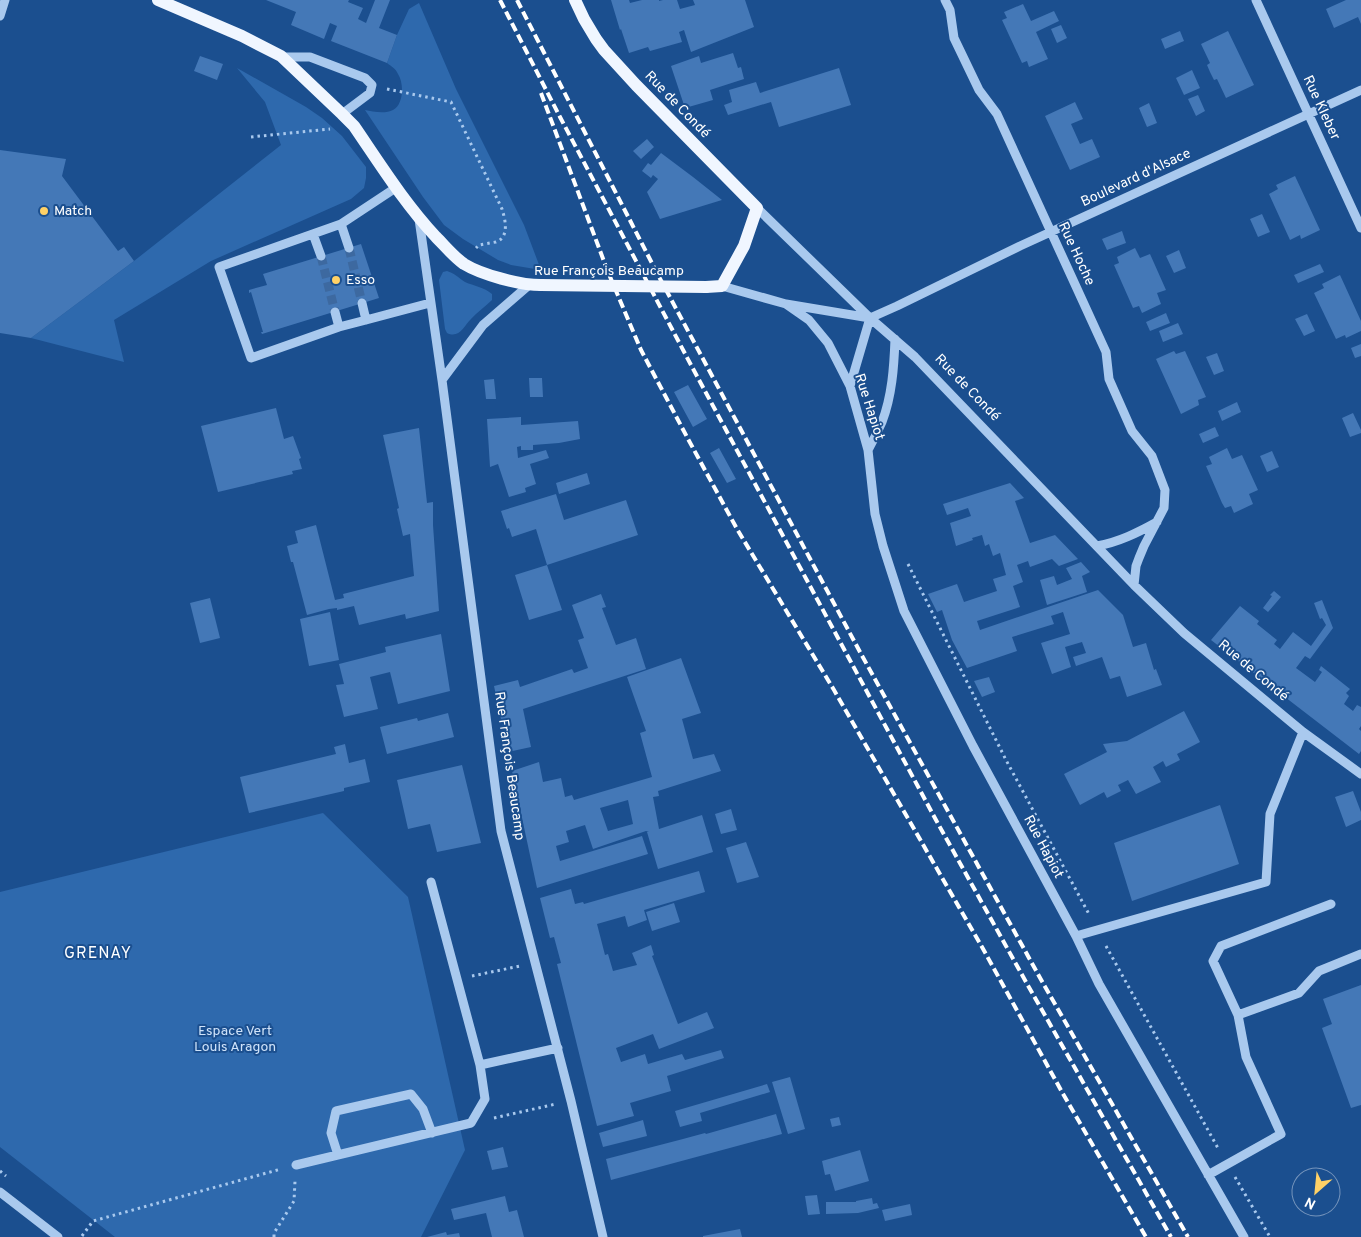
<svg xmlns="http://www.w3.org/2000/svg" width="1361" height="1237" viewBox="0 0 1361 1237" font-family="Overpass,sans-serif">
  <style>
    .green { fill: #2e69ad }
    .building { fill: #4478b7; fill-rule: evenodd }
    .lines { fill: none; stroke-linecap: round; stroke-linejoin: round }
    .minor-tunnel { stroke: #3d69a0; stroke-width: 9; stroke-dasharray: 9 4.5; stroke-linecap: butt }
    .path { stroke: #a9c9ee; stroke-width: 3; stroke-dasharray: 2.5 4; stroke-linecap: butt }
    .minor { stroke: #a9c9ee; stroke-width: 9 }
    .major { stroke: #f0f6ff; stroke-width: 12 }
    .rail { stroke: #fff; stroke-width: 4; stroke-dasharray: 9 4; stroke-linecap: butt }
    .major-bridge { stroke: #f0f6ff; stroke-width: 12 }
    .poi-dot { fill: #ffd166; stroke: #1b4f8f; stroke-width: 2 }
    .labels { text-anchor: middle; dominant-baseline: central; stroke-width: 4; stroke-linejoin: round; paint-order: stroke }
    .street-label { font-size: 14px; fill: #fff; stroke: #1b4f8f }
    .poi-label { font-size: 14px; fill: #fff; stroke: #1b4f8f; text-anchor: start }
    .park-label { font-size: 14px; fill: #cfe3fa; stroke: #1b4f8f }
    .quarter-label { font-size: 16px; letter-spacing: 1px; fill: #fff; stroke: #1b4f8f }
  </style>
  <rect width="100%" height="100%" fill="#1b4f8f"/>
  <path class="green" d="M419,3L456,89L524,225L541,270L511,265L498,260L463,239L444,225L423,197L365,110C373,112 386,114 393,110C404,104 404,83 398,74C396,69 391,66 387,63L397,35L409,9Z
    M237,68L306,107L322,118L342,136L366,167V178L364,188L351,199L211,261L114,320L124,362L31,338L134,261L281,145L265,102Z
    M447,271C454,273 459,278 465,282C474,286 484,287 492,294V300C486,306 477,312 471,319C464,326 459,339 447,333L445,329L439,280L443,272Z
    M323,813L408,897L465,1150L421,1237H115L0,1147V892Z"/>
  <path class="building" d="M266,0H349L348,2L363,8L358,19L366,23L375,0H390L379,28L397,35L387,63L331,41L337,26L330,23L324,39L291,25L296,12Z
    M611,0H629L630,3L642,0H659V1L663,0H677L680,9L695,5L693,0H745L754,27L691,52L684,30L679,32L682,42L650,51L648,47L629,53L621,29L620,30Z
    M1346,0H1361V24L1358,17L1334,28L1326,9Z
    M1023,4L1031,21L1054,11L1059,21L1036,32L1048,59L1029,67L1027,61L1022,63L1002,20L1007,18L1004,12Z
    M1061,25L1067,38L1057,43L1051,29Z
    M1180,31L1184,41L1165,49L1161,39Z
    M1228,31L1254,85L1226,98L1217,79L1214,80L1210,72L1207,65L1210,63L1201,44Z
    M733,53L738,68L741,67L744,79L710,90L713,100L685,108L671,66L699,56L701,63Z
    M200,56L223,64L217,80L194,71Z
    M839,68L851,105L779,127L771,102L728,115L724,105L732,102L729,90L756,82L760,93Z
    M1192,70L1200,88L1184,95L1176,78Z
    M1198,95L1205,111L1196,116L1188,99Z
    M1075,102L1083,119L1071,124L1080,144L1092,139L1100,157L1070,170L1045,116Z
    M1149,103L1157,123L1147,127L1139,108Z
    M647,139L654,147L641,159L633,151Z
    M0,150L66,159L62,176L118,251L124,247L134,261L31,338L0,333Z
    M661,153L693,177L722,200L660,219L647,192L658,179L653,175L651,178L642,171L648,163L651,165Z
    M1295,176L1320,230L1301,239L1300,235L1290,240L1269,194L1278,189L1276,185Z
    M1262,214L1270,232L1258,237L1250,219Z
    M1122,231L1126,243L1107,250L1102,239Z
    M361,244L379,298L262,334L261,332H263L251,292L249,293V290L267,285L263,274Z
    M1135,248L1140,258L1150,254L1166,290L1157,293L1161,304L1142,313L1139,306L1133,308L1114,265L1119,263L1117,257Z
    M1179,250L1186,268L1174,273L1166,256Z
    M1320,264L1324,272L1298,283L1294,275Z
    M1340,275L1361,321V331L1346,338L1345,335L1336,339L1314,293L1324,288L1322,284Z
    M1166,313L1170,323L1150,331L1146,322Z
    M1307,314L1315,331L1304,336L1295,319Z
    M1178,323L1183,334L1163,342L1159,331Z
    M1361,344V356L1355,358L1351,348Z
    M1174,351L1176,354L1185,351L1206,397L1198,400L1199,405L1181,414L1156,359Z
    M1217,353L1224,371L1214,375L1206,357Z
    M529,378H542L543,397H530Z
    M494,379L496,399H486L484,380Z
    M688,385L707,419L693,427L674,392Z
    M1237,402L1241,412L1222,421L1218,411Z
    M276,408L284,439L293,436L301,458L299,459L302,469L292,471L293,474L218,492L201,426Z
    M1353,413L1361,430V433L1350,437L1342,418Z
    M521,417V425L578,421L580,439L559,443L533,445V450H521V446L517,447L518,458L546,450L549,458L530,464L536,484L525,488L526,492L509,497L498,464L490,467L487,419Z
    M1215,427L1219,436L1203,443L1199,434Z
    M419,428L427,503L433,502V525L439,611L406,619L405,614L359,625L354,606L337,610V608L329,609L307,615L293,562H291L287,546L298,543L295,531L316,525L335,600L344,598L343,594L414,576L410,534L403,536L397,509L399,508L383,435Z
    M719,448L736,479L727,483L710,453Z
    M1227,448L1232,459L1242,455L1258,490L1249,494L1253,504L1234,513L1231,506L1225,508L1222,503L1206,466L1212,464L1209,457Z
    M1272,451L1279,467L1267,472L1260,456Z
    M587,473L590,484L559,494L556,483Z
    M1010,483L1024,498L1015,501L1030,543L1055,535L1078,559L1059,566L1052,559L1030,567L1028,561L1017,565L1023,582L1013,586L1020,607L977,621L980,630L1098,590L1123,615L1133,647L1146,643L1154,670L1156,669L1162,685L1127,697L1120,676L1110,679L1102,657L1076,666L1073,657L1086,653L1082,642L1065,647L1071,667L1052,674L1041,643L1070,634L1063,612L1051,616L1054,624L1012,637L1017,651L967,668L952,640L942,610L937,612L928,594L957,584L964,602L997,591L993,579L1006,575L1000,553L993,556L989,544L985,546L982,535L972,538L973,540L956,546L950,523L971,516L968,508L947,515L943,504Z
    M556,494L564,520L626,500L638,535L547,565L536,529L512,537L509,528L507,529L501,511Z
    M1081,562L1090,572L1082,576L1087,592L1047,605L1040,580L1054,576L1057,585L1072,579L1066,568Z
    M547,565L562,610L529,620L515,575Z
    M1274,591L1281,597L1268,612L1263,608L1272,596L1270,595Z
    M601,594L606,607L602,608L616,645L636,638L646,669L523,709L531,747L508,752L494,686L518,680L520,687L572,669L574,673L588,668L578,640L584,638L572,605Z
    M210,598L220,638L200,643L190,603Z
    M1322,600L1333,628L1310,659L1305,656L1296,668L1315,682L1322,672L1319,670L1321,666L1350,689L1346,693L1349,696L1344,704L1353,711L1357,705L1361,707V726L1359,729L1361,731V751L1359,754L1211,640L1240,606L1259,621L1257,624L1277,640L1274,644L1280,649L1293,632L1311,646L1326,625L1322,618L1320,619L1314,603Z
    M330,612L339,660L309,666L300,619Z
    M441,634L450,691L398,704L390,672L370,677L378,709L344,717L336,685L344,684L339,664L386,652L385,647Z
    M681,658L701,713L682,719L693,759L714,754L721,771L658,791L659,796L653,797L659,829L702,815L713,852L658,869L647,832H649L646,831L593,849L585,825L566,831L569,842L556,846L560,861L642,836L648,854L537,888L512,771L539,762L543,782L561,778L565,797L572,795L574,800L652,777L640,733L646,731L627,677ZM628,800L633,824L608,831L600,808Z
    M989,677L995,692L982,697L974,681Z
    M1184,711L1200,742L1177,754L1180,760L1166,767L1163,761L1153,767L1161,782L1136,794L1128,780L1118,785L1121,791L1107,798L1104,792L1080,805L1064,774L1107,752L1103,744L1127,741Z
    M448,713L454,737L387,754L380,727L417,718L418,721Z
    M345,744L349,763L365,759L370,782L344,788V791L249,813L240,777L336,754L334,747Z
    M462,765L481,843L437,852L430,824L408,829L397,780Z
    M1353,791L1361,812V820L1346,827L1335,797Z
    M1220,805L1239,864L1132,901L1114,843Z
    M731,809L737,830L721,834L715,814Z
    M746,842L759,877L737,883L726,848Z
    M699,871L705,892L644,910L647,920L628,927L625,916L597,924L605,955L608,954L613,971L637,965L632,953L651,945L654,955L652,956L678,1024L707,1012L714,1028L659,1049L653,1034L616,1048L621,1062L645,1054L648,1064L682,1054L685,1060L721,1050L724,1058L667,1076L671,1091L630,1103L634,1116L597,1126L557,964L561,963L554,937L550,938L540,898L571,889L575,904L583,902L584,904Z
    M674,903L680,922L652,931L646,912Z
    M1361,985V1105L1351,1108L1322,1028L1332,1024L1323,999Z
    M790,1077L805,1129L788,1134L772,1082Z
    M767,1084L770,1092L700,1113L702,1121L680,1127L675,1111Z
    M776,1114L782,1134L611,1180L606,1159L683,1139L705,1133L706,1134Z
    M839,1117L841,1125L832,1127L830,1119Z
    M643,1120L647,1136L603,1147L599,1133Z
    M503,1147L508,1167L492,1170L487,1151Z
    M860,1150L869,1181L835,1191L830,1174L825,1175L822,1161Z
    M817,1195L820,1214L808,1215L805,1196Z
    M505,1196L509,1212L517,1210L524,1237H492L486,1213L454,1220L451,1209Z
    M872,1198L873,1204L877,1203L879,1208L858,1213L826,1214V1202H856V1201Z
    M910,1204L912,1215L885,1221L882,1210Z
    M740,1229L742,1237H703V1236Z
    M446,1232L447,1235L459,1233L460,1237H427Z"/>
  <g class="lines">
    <path class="minor-tunnel" d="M349,248L362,303
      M321,256L335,312"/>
    <path class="path" d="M387,89L451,102L502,209C505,219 510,237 496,242C490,243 484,244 479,245L476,248
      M251,137L330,129
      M908,564L1006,760L1090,916
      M1106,946L1219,1150
      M472,976L520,966
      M494,1118L556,1104
      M0,1171L6,1176
      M1235,1177L1270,1237
      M82,1236L93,1221L281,1169
      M274,1237V1233L294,1201L295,1181"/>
    <path class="minor" d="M945,0L950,10L954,38L979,90L997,114L1106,352L1109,379L1132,431L1152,456L1165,490L1164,508L1144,546L1139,558L1136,566L1134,585
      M1256,0L1361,228
      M0,16L5,0
      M281,57H310L365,78L372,85L370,93L342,114
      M757,208L870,318L915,357L1134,585L1184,633L1303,732L1361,774
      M419,219L442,380
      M313,234L321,256
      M349,248L341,224L397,187
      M529,285L483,325L442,380L501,831L571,1101L603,1237
      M722,286L786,304L870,318
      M362,303L366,320L430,303
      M786,304L809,320L828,343L850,386L868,450L875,514L883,546L904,611L973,746L1076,936L1099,984L1244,1237
      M335,312L339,327L366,320
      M870,318L897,306L1020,246L1361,90
      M339,327L251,358L219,267L341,224
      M850,386L870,318
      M868,450C873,441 878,431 882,422C892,396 894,367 895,339
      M1097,546C1119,542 1137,533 1157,522
      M431,882L480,1065L558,1048
      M1076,936L1266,882L1270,814L1303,732
      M1238,1015L1299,993L1319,971L1361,954
      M338,1155L331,1133L336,1111L411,1094L423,1109L432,1133
      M296,1165L471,1123L485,1099L480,1065
      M1208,1175L1281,1134L1246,1057L1238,1015L1213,961L1221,946L1331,904
      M0,1192L58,1237"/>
    <path class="major" d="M158,0L242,36L281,56L342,114L354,126C380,164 405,204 436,237C445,246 454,257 464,264C482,275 520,285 541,285
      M575,0L584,19L596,39L604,50L636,85L757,208L744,246L722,286L706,287"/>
    <path class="rail" d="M500,0L560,117L691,365L936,820L1026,982L1171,1237
      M517,0L657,273L860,652L1039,976L1188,1237
      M541,93L608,272L641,350L687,437L737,529L834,690L982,947L1062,1092L1146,1237"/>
    <path class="major-bridge" d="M541,285L706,287"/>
  </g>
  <g class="poi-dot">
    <circle cx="44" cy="211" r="5"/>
    <circle cx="336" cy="280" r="5"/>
  </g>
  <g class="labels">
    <g class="street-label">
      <text transform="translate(677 105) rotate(46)">Rue de Condé</text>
      <text transform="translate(1321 108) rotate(65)">Rue Kleber</text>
      <text transform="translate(1136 178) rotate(-25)">Boulevard d'Alsace</text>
      <text transform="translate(1076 254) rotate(65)">Rue Hoche</text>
      <text x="609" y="271">Rue François Beaucamp</text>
      <text transform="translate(967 388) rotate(46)">Rue de Condé</text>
      <text transform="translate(869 407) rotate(72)">Rue Hapiot</text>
      <text transform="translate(1253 671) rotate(40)">Rue de Condé</text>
      <text transform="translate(509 766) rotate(82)">Rue François Beaucamp</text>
      <text transform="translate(1043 847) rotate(62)">Rue Hapiot</text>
    </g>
    <g class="poi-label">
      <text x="54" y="211">Match</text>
      <text x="346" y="280">Esso</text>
    </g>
    <g class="park-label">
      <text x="235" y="1031">Espace Vert<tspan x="235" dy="16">Louis Aragon</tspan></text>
    </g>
    <g class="quarter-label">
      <text x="98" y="954">GRENAY</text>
    </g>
  </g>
  <g transform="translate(1316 1192) rotate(207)"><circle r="24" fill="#1b4f8f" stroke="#7695bc"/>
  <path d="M0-4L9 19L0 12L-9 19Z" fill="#ffd166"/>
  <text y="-8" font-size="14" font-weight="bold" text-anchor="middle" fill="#ffffff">N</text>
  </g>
</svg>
